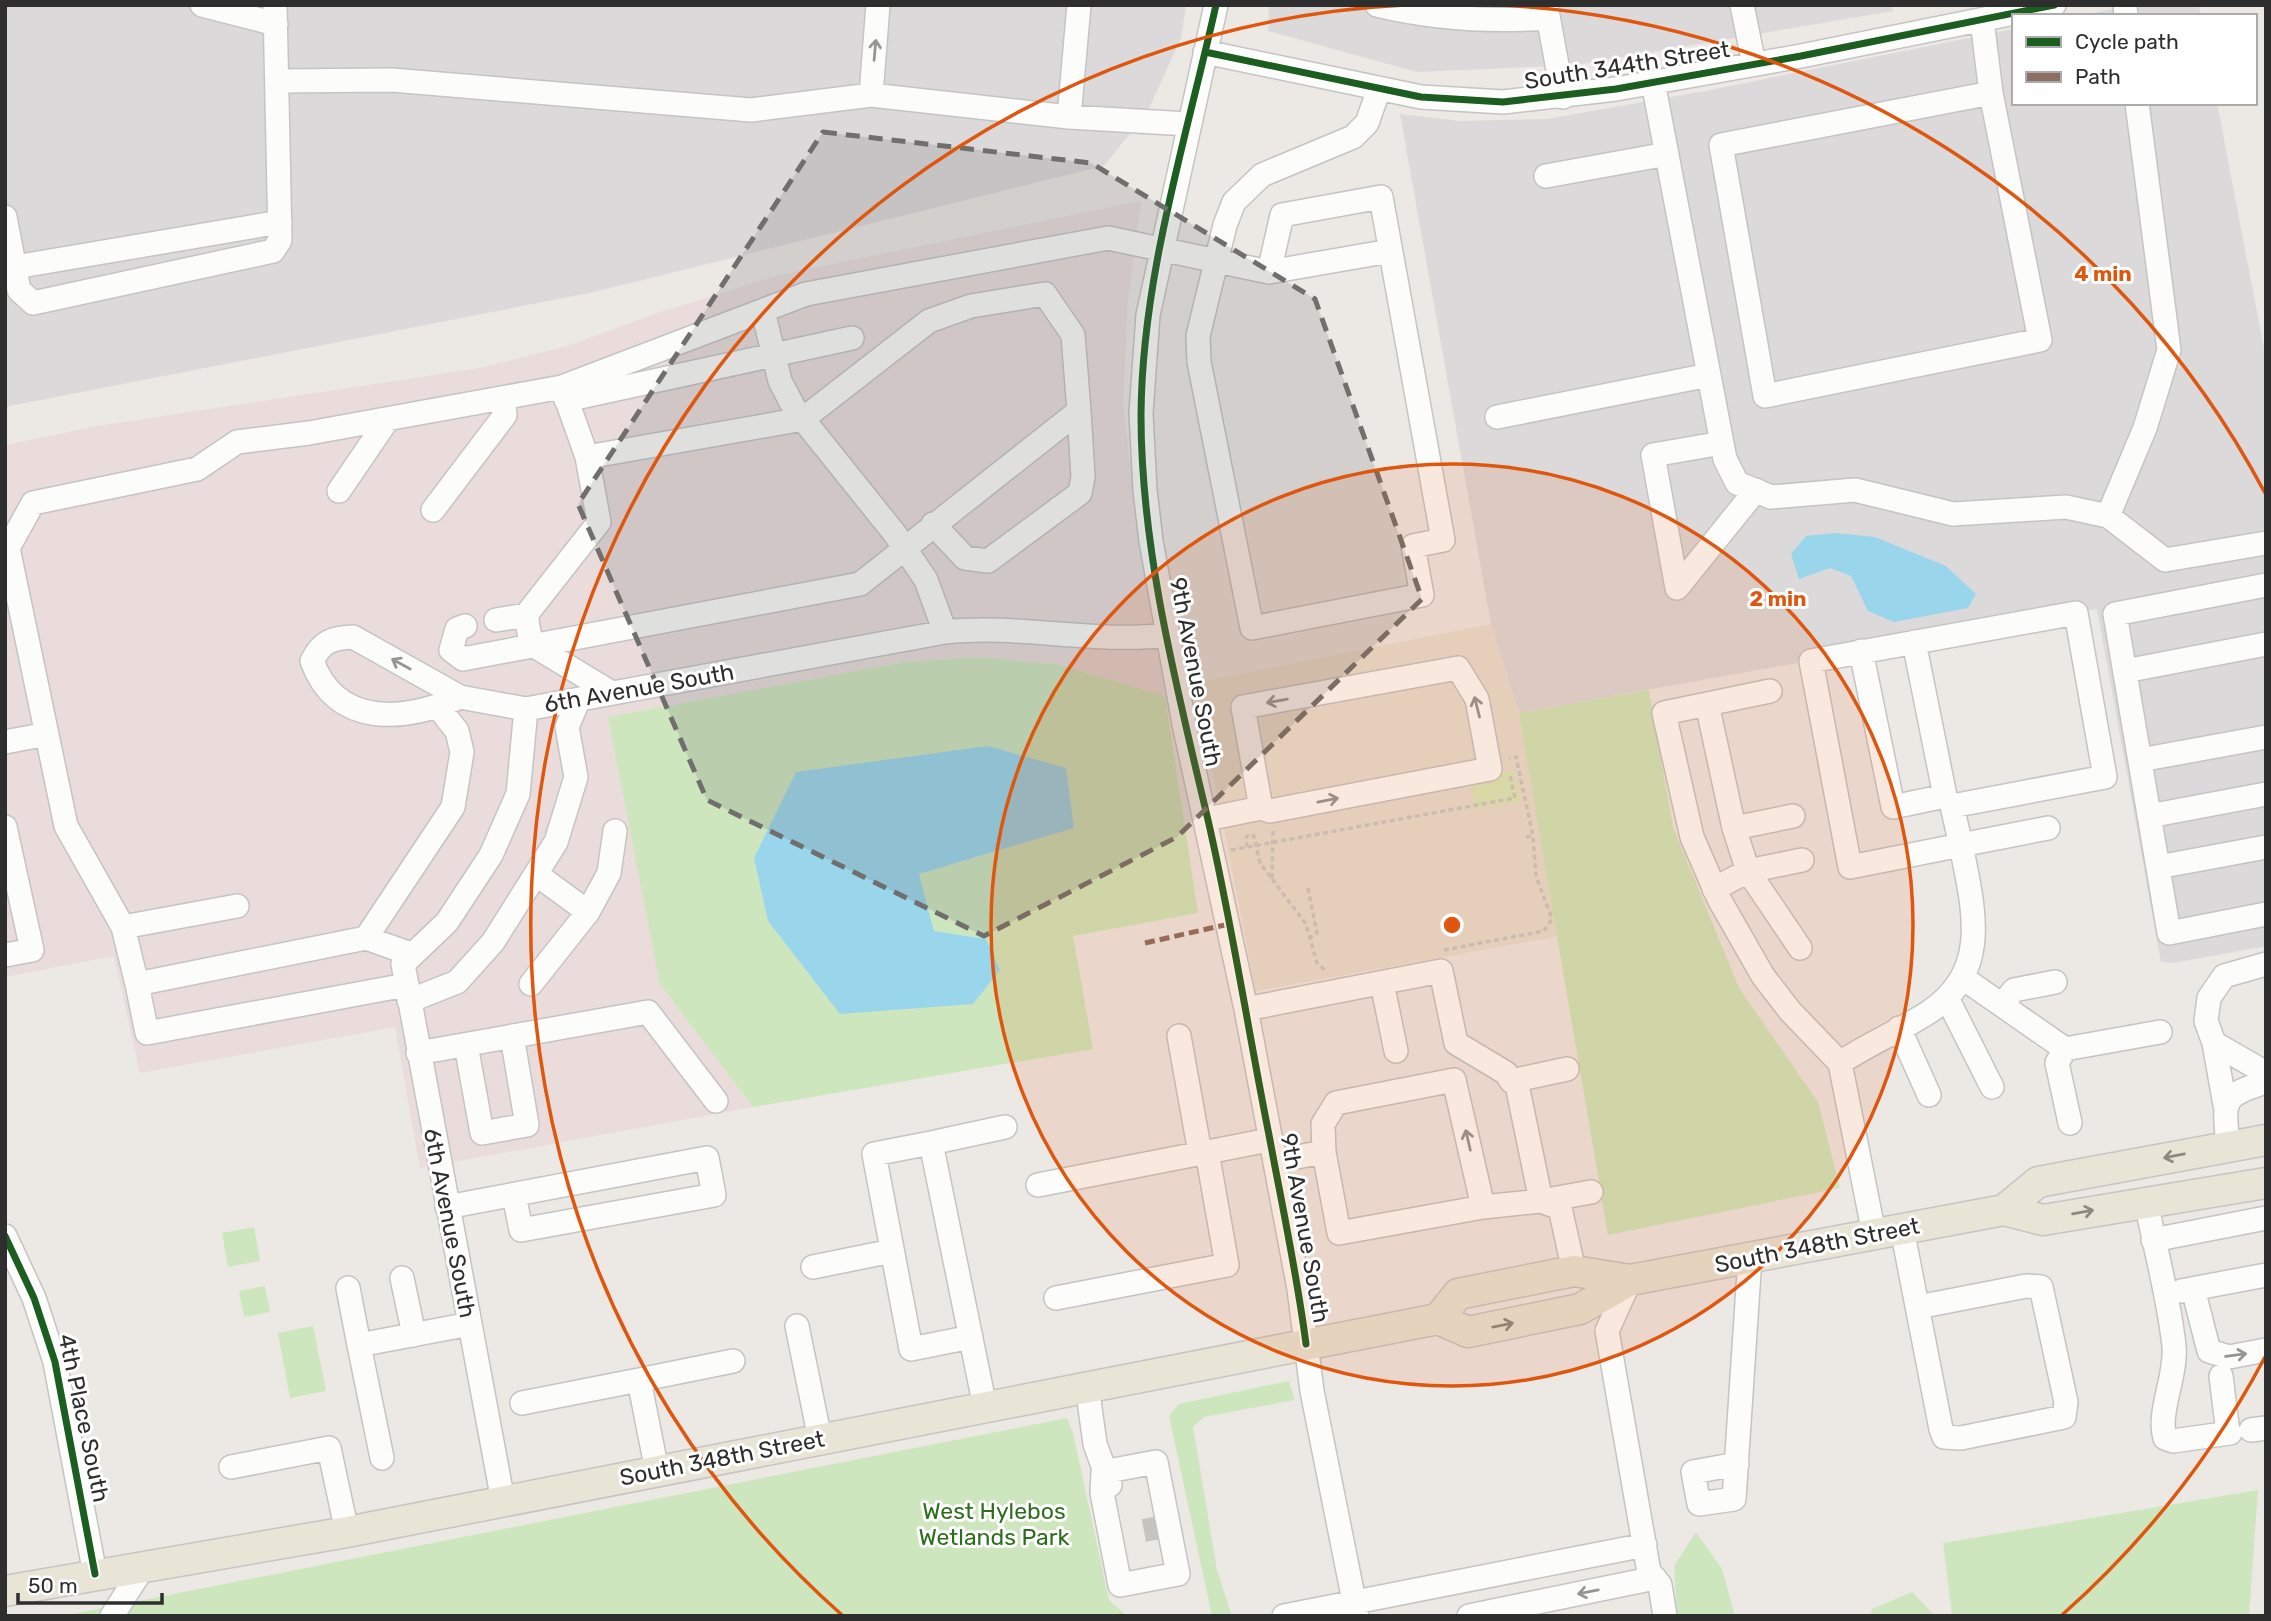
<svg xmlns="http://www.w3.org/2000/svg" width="2271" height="1621" viewBox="0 0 2271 1621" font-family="Rubik,sans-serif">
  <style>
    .industrial { fill: #dcd9db }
    .education { fill: #e6e0d3 }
    .medical { fill: #e9dcdb }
    .green { fill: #cee6be; fill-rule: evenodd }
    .pitch { fill: #d9eabb }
    .water { fill: #99d6ec }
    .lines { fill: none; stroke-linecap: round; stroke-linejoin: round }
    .minor-tunnel { stroke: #c6c3c0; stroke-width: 23; stroke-dasharray: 23 11; stroke-linecap: butt }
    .minor-casing { stroke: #c5c4c5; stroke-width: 26 }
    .major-casing { stroke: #c6c5c4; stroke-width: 33 }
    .path { stroke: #c9c9c8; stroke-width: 3.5; stroke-dasharray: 5 3.5; stroke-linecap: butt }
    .minor { stroke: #fcfcfb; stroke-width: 23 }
    .major { stroke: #e8e4d6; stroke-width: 30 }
    .quiet { stroke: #8d6e63; stroke-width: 5; stroke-dasharray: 10 5; stroke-linecap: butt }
    .cycleway-casing { stroke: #fff; stroke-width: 11 }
    .cycleway { stroke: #1b5e20; stroke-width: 7 }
    .oneway { stroke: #959594 }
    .oneway2 { stroke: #8b8982 }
    .marked { fill: #706f6e; fill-opacity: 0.2; stroke: #706f6e; stroke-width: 5; stroke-dasharray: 14 9; stroke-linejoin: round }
    .ring { fill: none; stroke: #df570e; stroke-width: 3.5 }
    .labels { text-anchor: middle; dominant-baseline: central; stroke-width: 6; stroke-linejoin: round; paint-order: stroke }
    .street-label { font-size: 23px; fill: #2e2e2e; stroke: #fff }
    .park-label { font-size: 23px; fill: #2c6e1b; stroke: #fff }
    .centre { fill: #df570e; stroke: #fff; stroke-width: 3.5 }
    .ring-label { font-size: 21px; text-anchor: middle; font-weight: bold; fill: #df570e; stroke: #fff; stroke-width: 6; stroke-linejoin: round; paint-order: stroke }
  </style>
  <rect width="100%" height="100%" fill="#ece8e4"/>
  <path class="industrial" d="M5,5H1186L1181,38L1148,111L1104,166L594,292L5,407Z
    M1269,5H1892L1893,11L1576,65L1417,72L1268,31Z
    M2131,5H2199L2201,16H2079Z
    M2014,29V103H2217L2266,359V946L2173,963L2161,962L2097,609L1519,713L1491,624L1400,114L1460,121L1547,119L1705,91Z"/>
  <path class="education" d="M1491,624L1519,713L1559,936L1256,991L1195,683Z"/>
  <path class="medical" d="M1141,201L1128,301L1123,404L1135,509L1165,696L1055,664L977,657L905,662L807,681L660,984L753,1107L420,1168L395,1027L140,1073L114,956L5,977V445L98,426L480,368L567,346L658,313L779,275Z"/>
  <path class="green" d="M977,657L1055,664L1165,696L1198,913L1073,936L1093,1049L753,1107L660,984L608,717L905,662ZM1066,769L1074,828L918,874L934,931L986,939L768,921Z
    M1649,690L1673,827L1739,988L1818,1102L1840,1188L1608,1235L1519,713Z
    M254,1227L260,1261L228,1267L222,1233Z
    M265,1286L270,1312L244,1317L239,1291Z
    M313,1326L326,1391L290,1398L278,1333Z
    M1289,1381L1295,1400L1204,1417L1193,1427L1217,1570L1232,1616H1212L1169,1416L1179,1404Z
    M1067,1418L1073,1433L1109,1600L1127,1616H62Z
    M2258,1490L2249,1616H1952L1943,1543Z
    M1696,1532L1722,1569L1735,1616H1677L1674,1566Z
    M1912,1592L1935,1616H1870L1872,1609Z"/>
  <path class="pitch" d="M1514,770L1520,801L1475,809L1470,778Z"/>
  <path class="water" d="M1835,533L1875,537L1946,566L1976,594L1968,608L1894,622L1868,611L1851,576L1830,568L1799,579L1791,554L1806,536Z
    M988,746L1066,768L1074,828L919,874L934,931L986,939L1000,970L973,1004L840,1014L768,921L754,858L796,772Z"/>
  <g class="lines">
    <path class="minor-tunnel" d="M1153,1517L1158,1543"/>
    <g class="minor-casing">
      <path id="minor" d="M202,5L276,24
        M1216,5L1148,315L1141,413L1145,490L1151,541L1184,724L1246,1009L1299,1289L1312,1391L1357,1616
        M1377,5C1435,19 1489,22 1548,18
        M1546,5L1563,97
        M1742,5L1754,64
        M2125,5L2126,16
        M1982,20L1991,93L1721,145L1765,396L2040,340L1991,93
        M1205,52L1421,97L1503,102L1616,89L1801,56L2054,5
        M278,81L392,80L751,110L871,95L1069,117L1188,124
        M1653,82L1725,459L1737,483L1771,497L1855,490L1953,514L2066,507L2108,516L2145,428L2169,350L2137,103
        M871,95L878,5
        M1069,117L1079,5
        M1546,176L1667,154
        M5,217L19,290L33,303L273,251L280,240L275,5
        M15,267L280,222
        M1269,272L1282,215L1381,197L1443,540L1413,546L1422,595L1252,628L1199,362L1198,336L1225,225L1234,202L1262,175L1353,137L1367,123L1379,89
        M763,311L780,381L794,408L895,534L926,580L945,632
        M562,387L587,457L599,522L526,615L531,644L612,693
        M566,400L852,338
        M1497,417L1709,375
        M1722,443L1653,455L1677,588L1756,490
        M339,491L388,419
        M433,510L505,415L503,398
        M2108,516L2165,560L2266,543
        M933,524L965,558L988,561L1080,493L1083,477L1079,411
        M2266,585L2115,614L2169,933L2266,914
        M2076,613L2105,777L1952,806L1961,845L1850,867L1811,661Z
        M496,620L526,615
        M465,626L457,629L451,650L463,659L860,584L1079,411L1073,335L1045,294L971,306L929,321L803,419L587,457
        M1861,651L1893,807L1945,796L1914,642
        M2125,671L2266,644
        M1770,691L1664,713L1692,837L1719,899L1763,976L1790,1011L1840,1063L1874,1234
        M460,697C406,721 337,729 312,661C322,641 332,638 353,637L460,697L526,709
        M1707,704L1734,828L1793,816
        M5,742L47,734
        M2140,760L2266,737
        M2149,816L2266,794
        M1207,819L1261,808L1270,811L1490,769L1477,699L1458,668L1243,707L1261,808
        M5,827L32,950L5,955
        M1734,828L1748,871L1802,860
        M2158,867L2266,847
        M536,874L588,912L609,873L615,831
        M1714,889L1748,871L1800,948
        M123,927L237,906
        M366,938L453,807L462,752L457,731L438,707
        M411,954L366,938L137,984L123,927L66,826L8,548L33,503L197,469L237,442L309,433L562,387L806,294L1108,238L1269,272L1390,251
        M1963,978L2065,1049L2160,1032
        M1382,983L1396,1051
        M137,984L147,1033L406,985
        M531,984L588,912
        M1947,998L1992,1087
        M409,1001L457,982L493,942L556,842L576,777L567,727L579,699
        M2002,1005L2014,990L2055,982
        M1246,1009L1441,971L1456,1043L1506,1073L1511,1081L1567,1069
        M1899,1028L1929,1095
        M1179,1036L1200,1153
        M2214,1043L2266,1073
        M466,1045L482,1133L527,1125L512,1036
        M2065,1049L2057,1063L2070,1123
        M418,1053L648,1012L716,1101
        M1840,1063C1868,1044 1900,1031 1929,1012C1992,971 1973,907 1961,845L2048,828
        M1516,1080L1541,1201L1591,1192
        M2225,1105L2214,1043L2206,1021L2209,998L2224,976L2266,964
        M931,1143L874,1154L911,1349L971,1337
        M2228,1146C2224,1101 2220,1096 2266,1082
        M1275,1161L1324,1152
        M1038,1185L1269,1140
        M2146,1201C2155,1249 2169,1298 2174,1346C2177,1375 2157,1413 2165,1438L2173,1441L2230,1433
        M447,1207L707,1158L714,1195L521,1230L514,1195
        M1483,1207L1454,1080L1336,1103L1323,1124L1324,1152L1339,1233L1483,1207L1541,1201L1560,1208L1574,1271
        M1902,1229L1941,1429L1944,1437L1961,1438L2064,1417L2066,1402L2041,1287L2026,1286L1918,1307
        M5,1236L34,1298L55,1362L95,1574
        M2153,1240L2266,1218
        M813,1267L892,1251
        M402,1278L414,1335
        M1630,1280L1607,1331L1649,1572L1660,1585L1665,1616
        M348,1288L359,1345
        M2193,1289L2209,1351L2229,1357L2266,1350
        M2181,1291L2266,1275
        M1056,1298L1227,1265L1207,1152
        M797,1326L820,1439
        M2221,1376L2228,1433
        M1087,1386L1095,1444L1110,1485
        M522,1403L639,1380
        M985,1407L931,1143L1005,1127
        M2251,1430L2266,1428
        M382,1458L359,1345L470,1324
        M1156,1462L1178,1574L1120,1585L1102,1493L1103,1472Z
        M1737,1464L1693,1472L1699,1504L1734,1499L1750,1257
        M231,1467L329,1448L347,1532
        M657,1471L639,1380L733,1361
        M503,1501L403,964L447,922L491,855L518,794L526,709L945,632C1020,624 1094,644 1168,635
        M112,1616L142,1569
        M1284,1616L1645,1545
        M1469,1616L1655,1578"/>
    </g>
    <g class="major-casing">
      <path id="major" d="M2004,1210L2038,1182L2266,1140
        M1438,1319L1458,1294L1574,1271L1630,1280
        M5,1591L347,1532L1438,1319L1468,1332L1580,1309L1630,1280L2004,1210L2043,1220L2266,1183"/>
    </g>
    <path class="path" d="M1526,837L1533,836
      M1247,847L1246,838L1249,834L1254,836L1260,863L1272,879L1273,831
      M1231,850L1515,798L1510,776
      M1272,879L1306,924L1317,963L1326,971
      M1308,888L1317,933L1311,937
      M1444,950L1544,931L1552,919L1536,876L1533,836L1516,757L1509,759"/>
    <use href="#minor" class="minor"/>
    <use href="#major" class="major"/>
    <path class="quiet" d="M1145,943L1229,924"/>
    <g class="cycleway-casing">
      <path id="cycleway" d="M1216,5C1186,140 1142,276 1141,415C1141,551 1177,688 1208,820C1232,924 1248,1030 1269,1135C1282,1205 1297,1274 1306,1344
        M1205,52L1421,97L1503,102L1616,89L1801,56L2054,5
        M5,1236L34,1298L55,1362L95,1574"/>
    </g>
    <use href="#cycleway" class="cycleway"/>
  </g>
  <defs><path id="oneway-shaft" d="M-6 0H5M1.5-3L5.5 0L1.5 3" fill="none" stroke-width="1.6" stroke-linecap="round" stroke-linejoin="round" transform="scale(1.75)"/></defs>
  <g class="oneway">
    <use href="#oneway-shaft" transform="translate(875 50) rotate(-85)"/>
    <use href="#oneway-shaft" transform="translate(401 664) rotate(-151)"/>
    <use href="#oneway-shaft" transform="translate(1277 701) rotate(170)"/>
    <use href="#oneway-shaft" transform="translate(1477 707) rotate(-104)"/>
    <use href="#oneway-shaft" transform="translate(1328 800) rotate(-11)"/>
    <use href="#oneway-shaft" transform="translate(1468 1140) rotate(-103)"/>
    <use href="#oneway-shaft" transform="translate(2236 1355) rotate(-7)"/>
    <use href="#oneway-shaft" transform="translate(1588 1592) rotate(169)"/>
  </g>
  <g class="oneway2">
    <use href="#oneway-shaft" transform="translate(2174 1156) rotate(169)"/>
    <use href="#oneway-shaft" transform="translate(2083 1212) rotate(-10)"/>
    <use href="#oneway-shaft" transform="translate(1503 1325) rotate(-11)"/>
  </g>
  <path class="marked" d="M823,132L1091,163L1315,299L1422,599L1177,837L984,936L707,800L578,504Z"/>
  <circle cx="1452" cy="925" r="461" fill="#df570e" fill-opacity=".12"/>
  <g class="ring">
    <circle cx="1452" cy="925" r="461"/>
    <path d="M2265 1357A921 921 0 0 1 2062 1615M842 1615A921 921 0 0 1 1404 5M1500 5A921 921 0 0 1 2265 493"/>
  </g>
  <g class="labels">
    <g class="street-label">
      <text transform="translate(1627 65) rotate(-9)">South 344th Street</text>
      <text transform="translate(1196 672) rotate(79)">9th Avenue South</text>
      <text transform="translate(639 688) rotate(-10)">6th Avenue South</text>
      <text transform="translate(450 1223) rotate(79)">6th Avenue South</text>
      <text transform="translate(1305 1228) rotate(80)">9th Avenue South</text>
      <text transform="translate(1817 1245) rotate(-11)">South 348th Street</text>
      <text transform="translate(84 1418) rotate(78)">4th Place South</text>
      <text transform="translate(722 1458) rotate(-11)">South 348th Street</text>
    </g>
    <g class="park-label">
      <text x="994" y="1511">West Hylebos<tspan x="994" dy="26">Wetlands Park</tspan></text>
    </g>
  </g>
  <circle cx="1452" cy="925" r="10" class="centre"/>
  <g class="ring-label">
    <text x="2103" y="281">4 min</text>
    <text x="1778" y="606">2 min</text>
  </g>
  <rect width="2271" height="1621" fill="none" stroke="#2e2e2e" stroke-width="14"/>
  <rect x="2012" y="14" width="245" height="91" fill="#ffffff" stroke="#ababab" stroke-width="2"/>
  <rect x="2026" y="37" width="35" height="10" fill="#1b5e20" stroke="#ababab" stroke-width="2"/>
  <text x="2075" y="49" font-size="21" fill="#2e2e2e">Cycle path</text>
  <rect x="2026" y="72" width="35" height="10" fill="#8d6e63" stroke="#ababab" stroke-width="2"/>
  <text x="2075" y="84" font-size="21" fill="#2e2e2e">Path</text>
  <path d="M18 1593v10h144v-10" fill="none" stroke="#2e2e2e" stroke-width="3.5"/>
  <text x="28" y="1593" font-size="21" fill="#2e2e2e" stroke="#ffffff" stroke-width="5" paint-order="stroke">50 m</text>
</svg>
